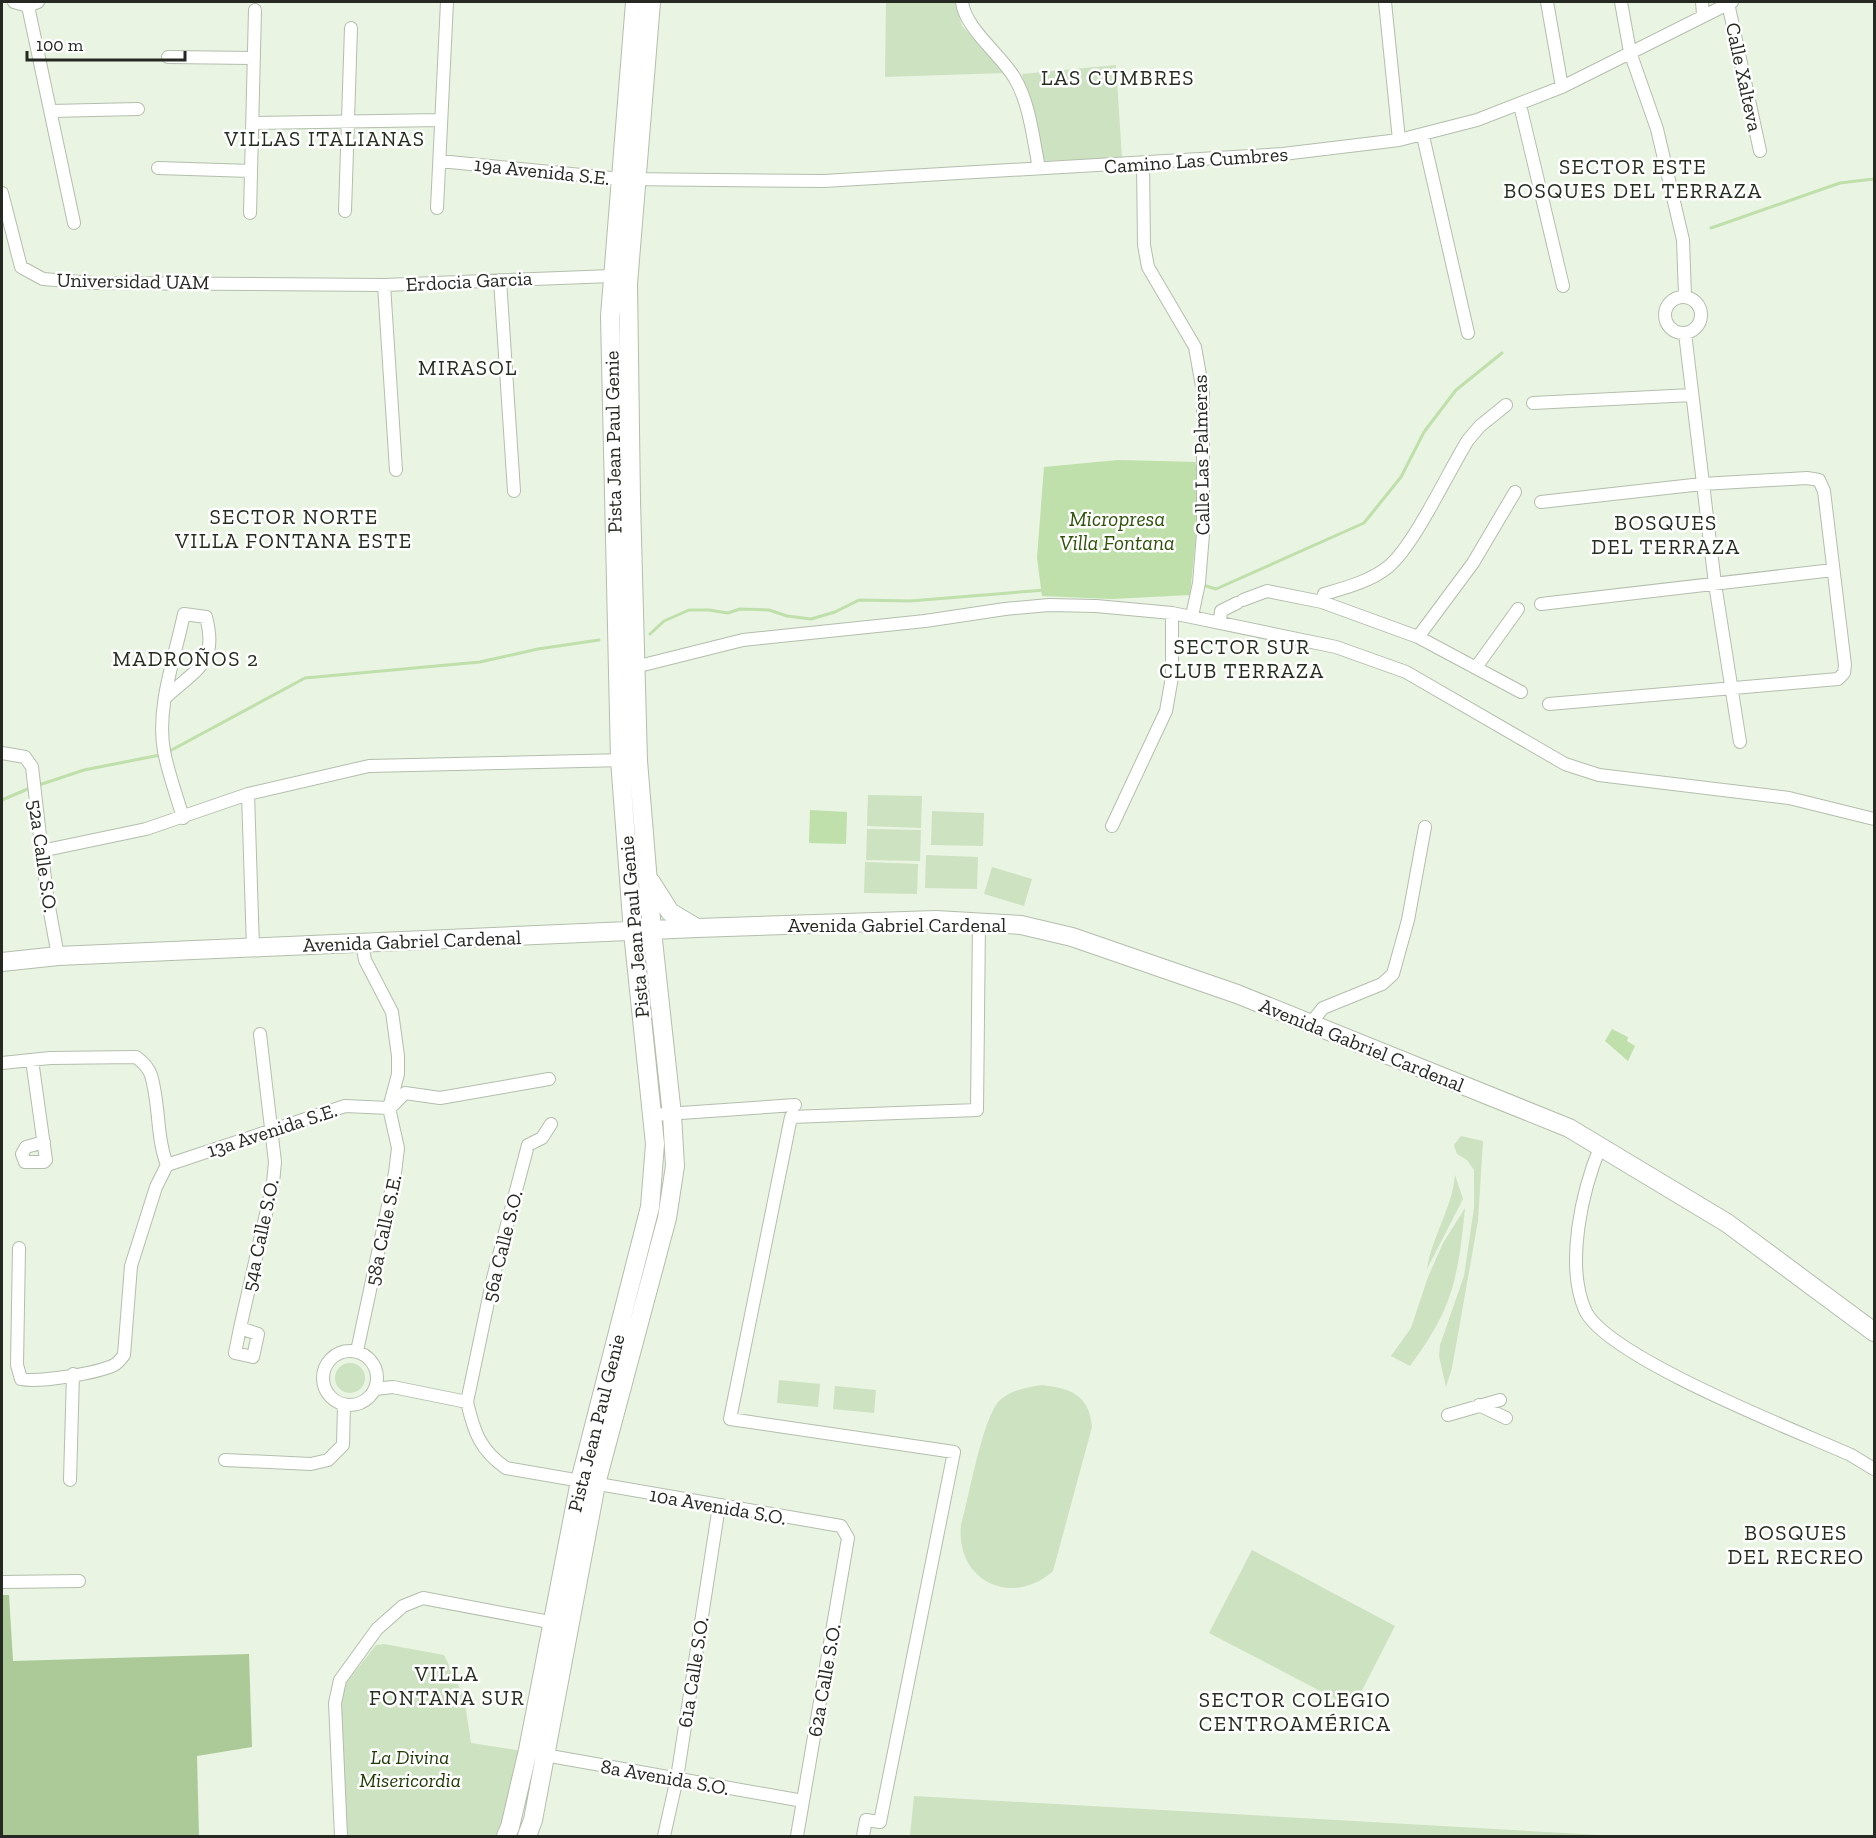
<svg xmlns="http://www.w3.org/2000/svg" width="1876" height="1838" viewBox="0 0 1876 1838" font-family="'Zilla Slab',serif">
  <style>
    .green { fill: #cde2c1 }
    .forest { fill: #abca98 }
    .water { fill: #bfdfab }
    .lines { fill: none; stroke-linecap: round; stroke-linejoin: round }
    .stream { stroke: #bfdfab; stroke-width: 3 }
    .street-casing { stroke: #b3bead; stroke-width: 14 }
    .secondary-casing { stroke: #b3bead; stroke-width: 20 }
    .street { stroke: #fff; stroke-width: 12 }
    .secondary { stroke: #fff; stroke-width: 18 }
    .labels { text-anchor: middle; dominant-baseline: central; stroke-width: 5; stroke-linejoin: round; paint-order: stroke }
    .street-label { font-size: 20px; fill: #252922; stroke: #fff }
    .park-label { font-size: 20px; font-style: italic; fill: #1d3902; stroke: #fff }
    .neighbourhood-label { font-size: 21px; letter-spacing: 1.5px; fill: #242d1f; stroke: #fff }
    .water-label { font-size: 21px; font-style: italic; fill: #2d5208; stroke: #fff }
  </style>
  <rect width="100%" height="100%" fill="#e9f4e2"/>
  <path class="green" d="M886,2H955L962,26L1005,73L885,77Z
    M1116,65L1122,158L1043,161L1022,74Z
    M868,795L922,796L921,828L867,826Z
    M932,811L984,813L983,846L931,845Z
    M867,829L921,830L920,861L866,860Z
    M926,855L978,857L977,889L925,888Z
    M865,862L918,864L917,894L864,893Z
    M992,867L1032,879L1024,906L984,894Z
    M1461,1136L1483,1141L1478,1221L1452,1368L1446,1387L1439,1356L1440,1345L1464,1276L1474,1208V1170L1467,1160L1457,1154L1454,1145Z
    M1455,1175L1463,1199L1427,1269C1432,1236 1452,1209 1455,1175Z
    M1465,1208C1458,1279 1453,1308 1410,1366L1391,1356L1411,1328L1428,1277L1443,1243Z
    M335 1378a15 15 0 1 1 30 0a15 15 0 1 1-30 0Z
    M779,1380L820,1384L818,1407L777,1403Z
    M1042,1385C1071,1389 1089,1394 1092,1427L1053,1571C1012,1608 955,1581 961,1525C969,1498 982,1420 999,1401C1010,1390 1028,1387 1042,1385Z
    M835,1386L876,1390L874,1413L833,1409Z
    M1252,1550L1395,1626L1353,1708L1209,1633Z
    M384,1644L444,1655L464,1697L471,1743L523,1751L502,1836H347L341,1703L343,1687L376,1645Z
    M914,1796L1618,1836H910Z"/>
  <path class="forest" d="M2,1595H9L13,1661L249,1654L252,1747L197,1756L199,1836H2Z"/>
  <path class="water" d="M1118,460L1198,462V515L1190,595L1112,599L1042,596L1037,558L1044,467Z
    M810,810L847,812L846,844L809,843Z
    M1612,1029L1628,1037L1627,1041L1635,1046L1628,1061L1605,1041Z"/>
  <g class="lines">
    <path class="stream" d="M1711,228L1840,183L1874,179
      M1203,585L1216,589L1364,523L1401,477L1424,432L1456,390L1502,353
      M650,634L664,621L689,610H709L728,613L740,609L769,610L787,616L811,619L835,612L859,600L910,601L1045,590
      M166,753L305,678L480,662L538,649L599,640
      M39,785L84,770L160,755
      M2,800L30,788"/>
    <g class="street-casing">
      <path id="street" d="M14,2L28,6L38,2
        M962,2C965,28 999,53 1014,77C1030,103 1033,139 1039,168
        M1385,2L1399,140
        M1547,2L1562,87
        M1621,2L1630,52L1657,129L1683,240L1685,296
        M1702,2L1703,14
        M1728,3L1760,151
        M28,6L74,223
        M168,57L254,58
        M1520,105L1563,286
        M51,111L138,109
        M253,123L441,120
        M1423,136L1468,333
        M440,161L622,179L824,181L1283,154L1399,140L1477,120L1562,87L1732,2
        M1143,164L1144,245L1148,267L1195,347L1203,392V534L1199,583L1192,616
        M158,168L251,171
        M2,193L21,267L43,279L94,283L384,285L612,276
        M437,208L447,2
        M345,211L351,28
        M250,213L255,10
        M500,280L514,491
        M384,285L396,470
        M1665 315a18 18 0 1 1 36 0a18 18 0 1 1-36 0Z
        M1685,333L1715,584L1740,742
        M1533,403L1692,395
        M1541,502L1702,484L1807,478L1819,480L1824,491L1845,665L1844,673L1838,679L1549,704
        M1243,600L1267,591L1322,602L1324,594C1345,588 1371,581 1388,567C1414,546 1448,472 1468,440L1480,426L1506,405
        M1322,602L1418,637L1521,692
        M1541,604L1833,570
        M1220,621L1221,611L1237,603
        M1418,637L1473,563L1515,492
        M1477,666L1518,609
        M635,667L743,640L925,621L1005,609L1049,605L1096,606L1172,613L1336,647L1406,672L1565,764L1599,775L1789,798L1874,819
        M167,696C198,668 218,662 206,617L184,614C175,657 156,707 164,751C168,773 177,796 183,818
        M2,753L25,757L32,767L47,896L58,956
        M248,794L253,948
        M1112,826L1166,711L1172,677V613
        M41,851L146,829L248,794L369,766L625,760
        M1310,1024L1323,1008L1382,984L1393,974L1408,920L1425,827
        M32,1060L46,1160L44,1162H25L22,1154L26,1147L44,1142
        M2,1063L50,1058L136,1057C143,1062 148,1067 151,1075C160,1105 156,1136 167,1165L156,1187L131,1266L124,1355C121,1359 118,1363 114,1365C98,1373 38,1383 21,1379L17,1365L19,1248
        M390,1108L405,1093L440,1098L549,1079
        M652,1115L795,1105
        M551,1124L542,1138L528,1145L493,1278L467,1402C474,1432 480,1450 506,1468L841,1526L848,1538L797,1836
        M1601,1145C1582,1190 1565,1264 1585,1310C1606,1357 1797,1431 1851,1455L1874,1469
        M167,1165L345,1106L389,1108
        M240,1328L273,1183L275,1162L260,1034
        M240,1328L258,1334L253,1357L235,1353Z
        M323 1378a27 27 0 1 1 54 0a27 27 0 1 1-54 0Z
        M357,1351L395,1173L398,1148L389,1108L398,1074V1056L392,1012L365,960L362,944
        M375,1389L393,1387L467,1402
        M1479,1405L1506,1418
        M1448,1415L1500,1400
        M225,1460L311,1464L328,1460L343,1445L344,1405
        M70,1480L73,1374
        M2,1582L79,1581
        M539,1754L803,1801
        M341,1836L335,1703L340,1680L377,1629L403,1606L423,1598L560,1624
        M664,1836L677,1778L719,1506
        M863,1836L866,1820L880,1822L954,1452L730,1419L791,1117L977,1110L979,922"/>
    </g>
    <g class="secondary-casing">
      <path id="secondary" d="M651,882L670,912L695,927
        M2,962L58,956L697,928L936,920L1021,925L1072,937L1237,994L1569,1128L1727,1223L1874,1332
        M506,1836L510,1827L528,1750L580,1481L650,1207L655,1144L633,932L620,760L610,316L635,2
        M527,1836L533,1820L596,1484L667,1218L675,1166L672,1115L652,931L638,761L631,501L628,284L651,2"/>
    </g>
    <use href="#street" class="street"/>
    <use href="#secondary" class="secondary"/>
  </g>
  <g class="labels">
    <g class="street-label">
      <text transform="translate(1744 77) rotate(78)">Calle Xalteva</text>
      <text transform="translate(1196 160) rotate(-4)">Camino Las Cumbres</text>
      <text transform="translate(542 171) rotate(6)">19a Avenida S.E.</text>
      <text transform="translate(133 281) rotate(1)">Universidad UAM</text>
      <text transform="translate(469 281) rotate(-3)">Erdocia Garcia</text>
      <text transform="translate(613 442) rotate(-91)">Pista Jean Paul Genie</text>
      <text transform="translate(1201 455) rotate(-91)">Calle Las Palmeras</text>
      <text transform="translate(43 856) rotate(82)">52a Calle S.O.</text>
      <text x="897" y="925">Avenida Gabriel Cardenal</text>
      <text transform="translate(634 927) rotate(-95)">Pista Jean Paul Genie</text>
      <text transform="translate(412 941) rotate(-2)">Avenida Gabriel Cardenal</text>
      <text transform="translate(1362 1045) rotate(22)">Avenida Gabriel Cardenal</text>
      <text transform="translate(272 1130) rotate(-18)">13a Avenida S.E.</text>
      <text transform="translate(383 1230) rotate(-78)">58a Calle S.E.</text>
      <text transform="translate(260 1235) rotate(-78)">54a Calle S.O.</text>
      <text transform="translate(502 1246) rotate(-76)">56a Calle S.O.</text>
      <text transform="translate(596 1423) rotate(-76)">Pista Jean Paul Genie</text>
      <text transform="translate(718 1506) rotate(10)">10a Avenida S.O.</text>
      <text transform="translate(693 1672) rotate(-81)">61a Calle S.O.</text>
      <text transform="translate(824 1680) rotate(-80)">62a Calle S.O.</text>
      <text transform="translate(665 1777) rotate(10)">8a Avenida S.O.</text>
    </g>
    <g class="park-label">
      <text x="410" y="1757">La Divina<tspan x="410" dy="23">Misericordia</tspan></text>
    </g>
    <g class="neighbourhood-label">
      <text x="1118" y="77">LAS CUMBRES</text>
      <text x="325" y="138">VILLAS ITALIANAS</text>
      <text x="1633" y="166">SECTOR ESTE<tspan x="1633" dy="24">BOSQUES DEL TERRAZA</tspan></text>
      <text x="468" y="367">MIRASOL</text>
      <text x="294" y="516">SECTOR NORTE<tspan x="294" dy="24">VILLA FONTANA ESTE</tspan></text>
      <text x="1666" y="522">BOSQUES<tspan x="1666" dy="24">DEL TERRAZA</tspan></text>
      <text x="1242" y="646">SECTOR SUR<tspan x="1242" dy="24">CLUB TERRAZA</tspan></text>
      <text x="186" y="658">MADROÑOS 2</text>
      <text x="1796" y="1532">BOSQUES<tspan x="1796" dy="24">DEL RECREO</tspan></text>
      <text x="447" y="1673">VILLA<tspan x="447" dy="24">FONTANA SUR</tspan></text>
      <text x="1295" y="1699">SECTOR COLEGIO<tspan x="1295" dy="24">CENTROAMÉRICA</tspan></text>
    </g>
    <g class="water-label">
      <text x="1117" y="518">Micropresa<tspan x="1117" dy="24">Villa Fontana</tspan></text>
    </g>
  </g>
  <rect width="1876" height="1838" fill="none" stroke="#252922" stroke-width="6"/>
  <path d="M27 51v9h158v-9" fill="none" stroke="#252922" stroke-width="3"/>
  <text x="36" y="51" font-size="18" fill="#252922" stroke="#ffffff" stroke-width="4.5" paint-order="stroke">100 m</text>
</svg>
